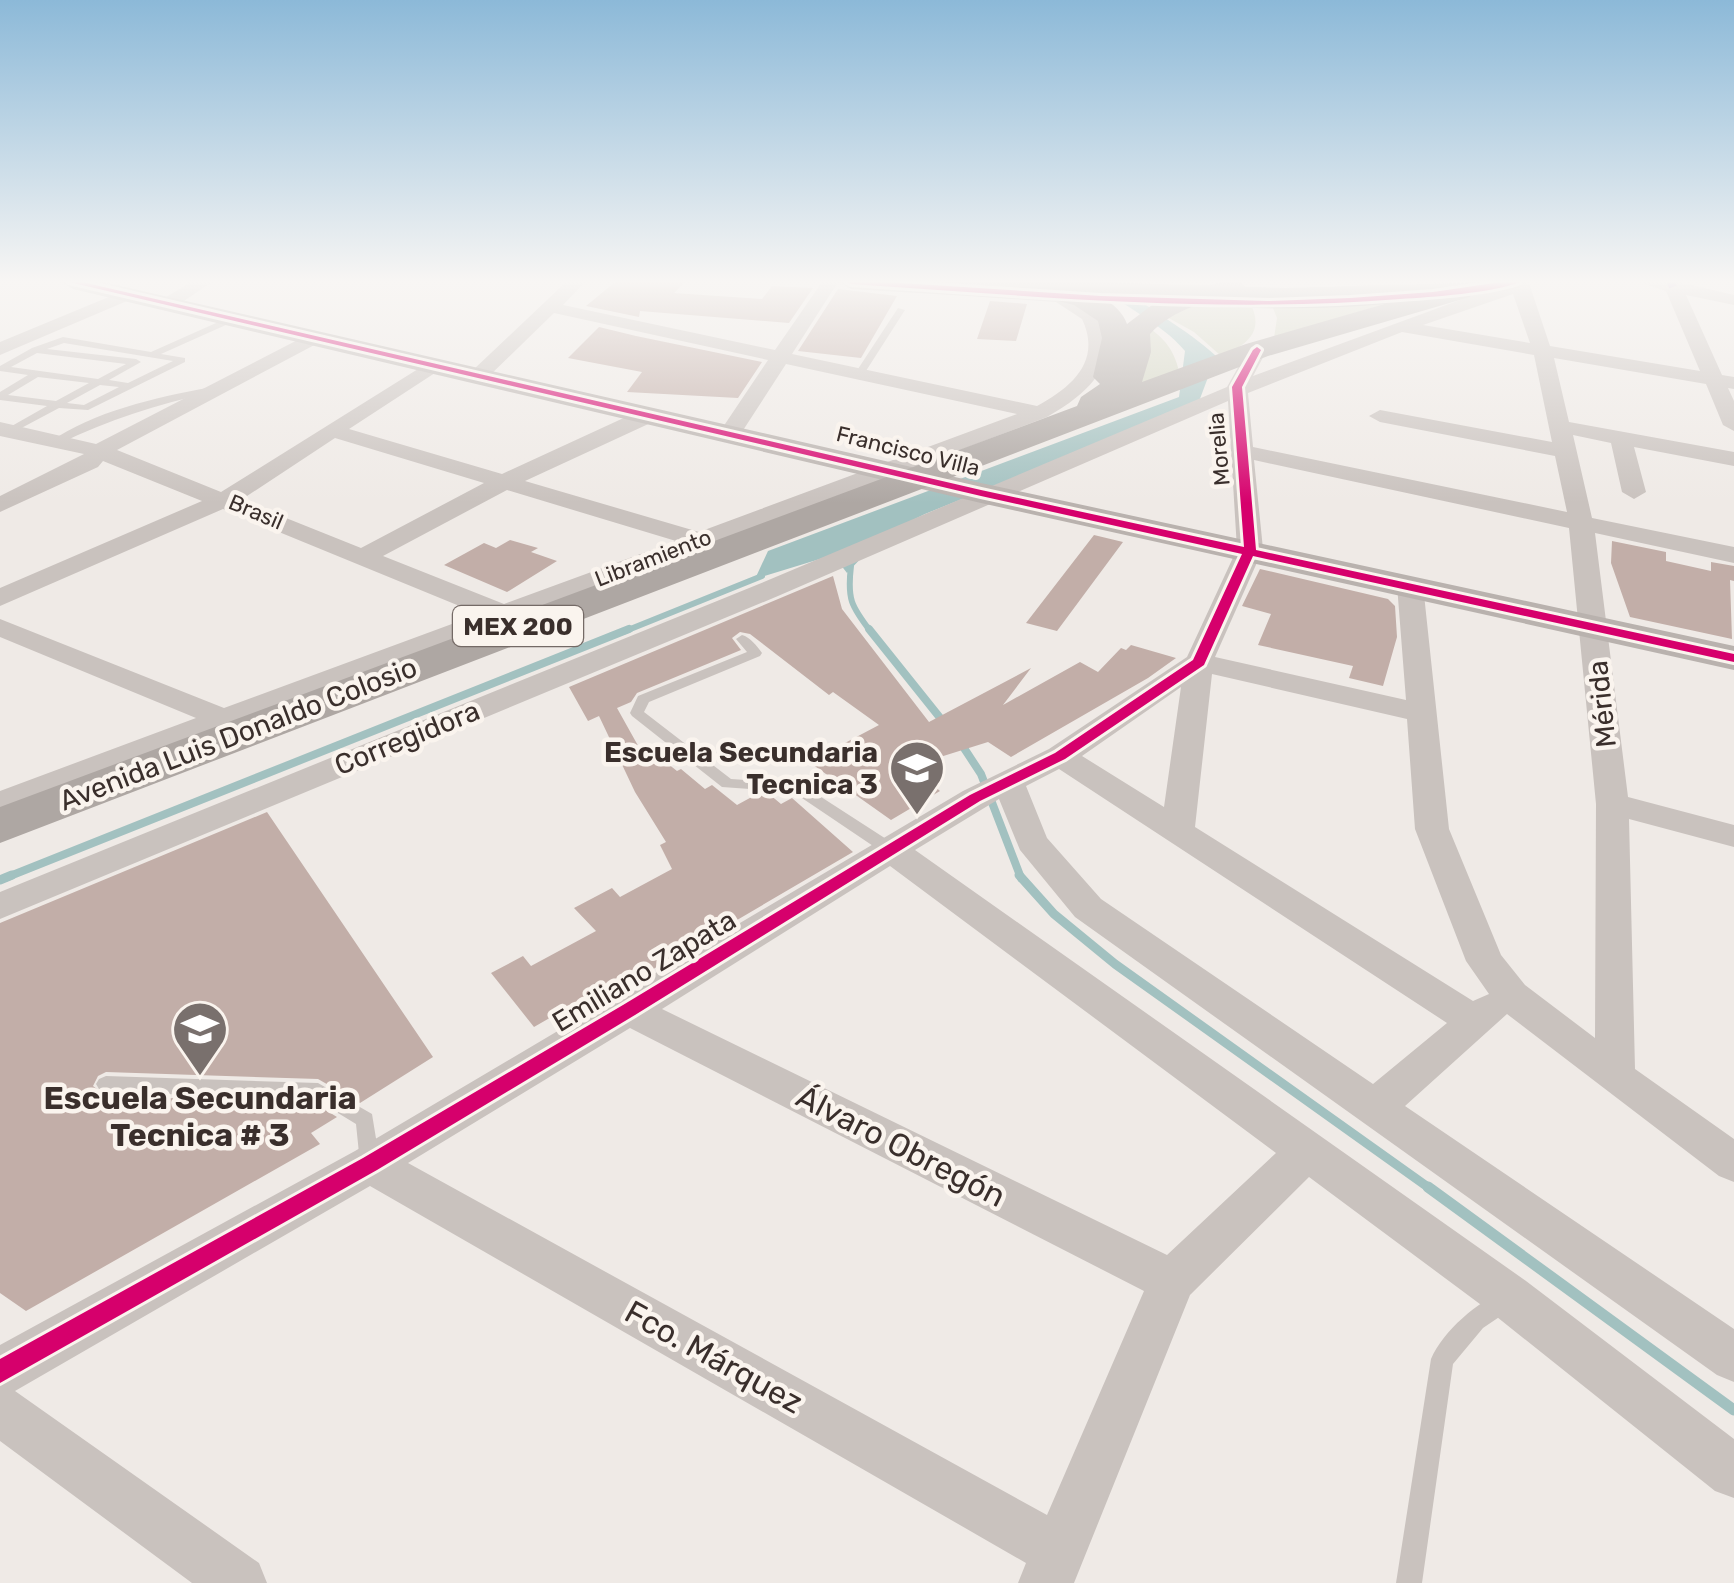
<svg xmlns="http://www.w3.org/2000/svg" width="1734" height="1583" viewBox="0 0 1734 1583" font-family="Rubik,sans-serif">
  <style>
    .green { fill: #d1d4c0 }
    .water { fill: #a2c1c0 }
    .lines { fill: none; stroke-linecap: round; stroke-linejoin: round }
    .stream-far3 { stroke: #a2c1c0; stroke-width: 6 }
    .stream-far2 { stroke: #a2c1c0; stroke-width: 8 }
    .stream-far1 { stroke: #a2c1c0; stroke-width: 9 }
    .stream { stroke: #a2c1c0; stroke-width: 11 }
    .building { fill: #c2aea8 }
    .lane { fill: #c9c2be; fill-rule: evenodd }
    .street { fill: #c9c2be; fill-rule: evenodd }
    .secondary { fill: #b9b2ae; fill-rule: evenodd }
    .primary { fill: #aea7a3; fill-rule: evenodd }
    .highway { fill: #aea9a5; fill-rule: evenodd }
    .quiet { stroke: #8e44ad; stroke-width: 8; stroke-dasharray: 15 8; stroke-linecap: butt }
    .cycleway-casing { stroke: #faf4ee; stroke-width: 6 }
    .cycleway { fill: #d6006c; fill-rule: evenodd }
    .labels { text-anchor: middle; dominant-baseline: central; stroke-width: 9; stroke-linejoin: round; paint-order: stroke }
    .far-street-label { font-size: 22px; fill: #3a2f2c; stroke: #faf4ee }
    .shield { fill: #faf4ee; stroke: #746a66; stroke-width: 2.5 }
    .shield-label { font-size: 25px; font-weight: bold; fill: #3a2f2c }
    .street-label { font-size: 28px; fill: #3a2f2c; stroke: #faf4ee }
    .poi-label { font-size: 28px; font-weight: bold; fill: #3a2f2c; stroke: #faf4ee; text-anchor: end }
    .near-poi-label { font-size: 32px; font-weight: bold; fill: #3a2f2c; stroke: #faf4ee }
    .near-street-label { font-size: 32px; fill: #3a2f2c; stroke: #faf4ee }
  </style>
  <rect width="100%" height="100%" fill="#efeae6"/>
  <path class="green" d="M1387,303L1274,338L1277,318L1273,308Z
    M1183,306L1252,307C1264,334 1243,347 1221,356L1194,332L1165,316Z
    M1148,327C1165,339 1174,350 1179,371L1134,386Z"/>
  <path class="water" d="M1095,282H1118C1148,311 1185,327 1216,356L1198,404L925,514L883,535L847,573L833,555L755,579L768,551L1179,397L1185,351C1161,322 1124,308 1095,282Z"/>
  <g class="lines">
    <path class="stream-far3" d="M851,566C847,599 851,606 871,632
      M623,632L762,576"/>
    <path class="stream-far2" d="M869,629L945,724
      M960,742L981,774L1021,878
      M5,878L629,629"/>
    <path class="stream-far1" d="M1019,875L1054,914L1115,964L1432,1190
      M0,880L12,875"/>
    <path class="stream" d="M1428,1187L1734,1410"/>
  </g>
  <path class="building" d="M615,282H685L674,293L762,299L772,286L813,288L789,323L640,311L639,317L586,306Z
    M838,289L897,296L861,358L798,351Z
    M990,301L1027,304L1016,341L977,339Z
    M599,327L636,336L762,362L738,398L627,392L642,372L568,358Z
    M1094,535L1123,542L1057,631L1026,623Z
    M510,540L538,548L531,552L557,561L507,592L444,565L484,543L496,548Z
    M1612,541L1666,552V561L1711,571V562L1734,566V581L1730,580L1732,639L1630,617L1611,563Z
    M1260,569L1388,599L1395,606L1397,637L1383,686L1349,678L1353,666L1258,645L1271,614L1242,606Z
    M833,576L842,609L929,722L1031,668L1003,705L1080,662L1098,672L1121,648L1126,650L1131,645L1176,658L1148,678L1011,757L988,742L921,763L936,773L926,779L940,791L891,820L809,762L879,725L833,692L829,695L750,634L740,632L732,638L741,650L637,693L631,702L617,708L641,751L648,748L677,771L681,769L705,789L712,785L737,805L759,793L769,794L781,804L792,798L853,852L573,1016L567,1008L534,1027L491,973L523,956L531,966L596,931L574,908L612,888L620,897L672,869L660,845L666,842L635,792L599,716L588,721L569,687Z
    M267,812L433,1057L360,1103L318,1079L106,1072L98,1076L93,1086L106,1096L314,1103L337,1117L311,1133L320,1144L26,1311L0,1293V923Z"/>
  <g class="lines">
    <path class="lane" d="M898,308L905,310L864,374H858L856,372Z
      M234,315L237,316V320L161,354L185,358V362L88,410L59,408L12,433L3,431L47,406L0,400V392L28,375L0,371V366L32,348L63,337L151,352ZM64,343L173,361L128,383L109,380L141,362L136,359L47,349ZM37,353L126,364L98,379L11,367ZM38,377L89,383L56,401L8,395ZM100,385L119,387L84,405L67,403Z
      M207,388L210,389V393C157,404 108,420 59,444L50,442C92,412 157,397 207,388Z
      M742,635C750,637 757,646 762,653L760,656L649,702L644,712L731,779L801,784L897,846L899,850L897,854H885L793,792L722,787L632,716L630,713L638,696L747,652L736,639Z
      M106,1076L318,1083L372,1114L380,1163L377,1169L370,1172L363,1169L360,1163L356,1124L315,1099L106,1092L99,1089L96,1084L99,1079Z
      M1506,1290L1514,1293L1517,1300L1514,1307L1483,1328L1453,1364L1422,1583H1396L1431,1359C1443,1331 1478,1301 1506,1290Z"/>
    <path class="street" d="M191,282H212L175,307H163V299Z
      M566,282H585L563,305L775,350L822,282H838L792,354L1037,406C1072,387 1102,361 1082,319L1056,302L983,297L977,296V288C1084,268 1172,347 1047,417L249,721L251,724L247,730H224L0,814V791L196,718L0,637V619L224,708L479,614L223,509L0,606V588L202,501L103,461L98,467L0,512V496L84,454L0,436V422L96,444L313,332L320,334V342L117,450L221,492L434,359L444,365L441,369L349,429L502,474L641,410H657L660,415L657,420L525,481L699,532L1017,414L786,364L738,438L730,440L719,433L768,360L554,313L486,379H472V371ZM335,438L484,483L361,548L241,500ZM507,490L676,541L504,604L383,556Z
      M1509,282H1525L1530,286L1550,346L1700,371L1666,291L1638,282H1679L1734,295V305L1686,295L1722,375L1734,377V389L1728,388L1734,401V431L1723,425L1706,384L1554,358L1569,422L1734,452V466L1634,447L1646,492L1634,499L1622,492L1611,443L1573,435L1592,518L1734,547V563L1595,533L1628,797L1734,825V847L1629,819L1635,1069L1734,1139V1182L1719,1176L1507,1014L1405,1106L1734,1329V1382L1717,1375L1075,917L1020,850L999,799L915,850L1526,1281L1734,1439V1498L1715,1491L1492,1313L1309,1177L1190,1295L1074,1583H1018L1026,1563L370,1186L15,1391L259,1563L267,1583H192L0,1441V1345L355,1151L963,791L1049,749L1187,657L1237,549L1228,401L778,596L0,919V892L759,584L1227,387L1250,346H1264L1267,350L1253,376ZM1513,294L1530,343L1423,325ZM1402,332L1534,355L1552,442L1380,410L1369,416L1380,422L1555,456L1567,512L1253,447L1248,393ZM1254,460L1569,528L1596,804L1595,1038L1525,985L1501,955L1449,829L1423,585L1419,579L1410,577L1397,585L1406,700L1215,657L1263,549ZM1212,674L1407,719L1415,829L1466,961L1489,994L1473,1001L1195,827ZM1181,687L1164,807L1082,756ZM1059,769L1447,1023L1373,1084L1101,899L1047,838L1026,786ZM890,866L1276,1153L1167,1255L662,1009ZM630,1028L1144,1291L1047,1515L408,1163Z
      M128,289L137,294L134,298L0,355V342Z"/>
    <path class="secondary" d="M61,282H103L981,483L1734,646V670L981,503L73,289Z
      M839,282C869,281 1017,276 1031,292L1019,299L851,289Z
      M1468,282H1528L1516,289L1427,302L1415,295L1418,290Z"/>
    <path class="primary" d="M1220,282H1242L1245,287L1241,293C1209,301 1174,308 1150,334L1151,352L1142,382L1246,344L1450,285H1470L1474,291L1470,297L1268,356L0,843V807L1077,406L1081,397L1100,384L1093,377L1102,338L1098,321L1074,305L1054,300L1050,294L1054,288C1079,282 1119,300 1127,324L1156,302Z"/>
    <path class="highway" d="M954,282H1101L1285,288L1489,282L1484,288C1331,326 1127,301 969,291L959,288Z"/>
    <path class="quiet" d="M1671,282L1673,287"/>
    <g class="cycleway-casing">
      <path id="cycleway" d="M69,282H82L981,490L1244,547L1232,387L1253,350L1257,347L1261,350L1242,387L1256,550L1734,654V662L1253,556L1204,665L1065,759L980,801L635,1015L377,1170L0,1383V1359L363,1158L623,1005L970,795L1055,753L1193,660L1242,554L981,496Z
        M847,282H885L1101,296L1267,301L1350,298L1433,292L1501,282H1520C1493,293 1431,297 1400,299C1217,314 1034,296 851,284Z"/>
    </g>
    <use href="#cycleway" class="cycleway"/>
  </g>
  <linearGradient id="sky" x2="0" y2="1"><stop stop-color="#8cb9d8"/><stop offset="0.56" stop-color="#f8f6f4"/><stop offset="1" stop-color="#f8f6f4" stop-opacity="0"/></linearGradient>
  <rect width="1734" height="503" fill="url(#sky)"/>
  <defs>
    <g id="school-pin" transform="scale(2.875)"><path d="M0 17L-7.5 6A9.5 9.5 0 1 1 7.5 6Z" fill="#79706d" stroke="#faf4ee"/><path d="M0-5L7-2L0 1L-7-2ZM-4 1L0 2.5L4 1V4Q0 6-4 4Z" fill="#fff"/></g>
  </defs>
  <g fill-rule="evenodd">
    <use href="#school-pin" x="917" y="768"/>
    <use href="#school-pin" x="200" y="1029"/>
  </g>
  <g class="labels">
    <g class="far-street-label">
      <text transform="translate(1219 449) rotate(-95)">Morelia</text>
      <text transform="translate(908 451) rotate(14)">Francisco Villa</text>
      <text transform="translate(256 512) rotate(23)">Brasil</text>
      <text transform="translate(653 558) rotate(-21)">Libramiento</text>
    </g>
    <rect class="shield" x="453" y="606" width="130" height="40" rx="8"/>
    <g class="shield-label">
      <text x="518" y="626">MEX 200</text>
    </g>
    <g class="street-label">
      <text transform="translate(1602 704) rotate(-96)">Mérida</text>
      <text transform="translate(238 734) rotate(-21)">Avenida Luis Donaldo Colosio</text>
      <text transform="translate(407 738) rotate(-22)">Corregidora</text>
      <text transform="translate(644 971) rotate(-31)">Emiliano Zapata</text>
    </g>
    <g class="poi-label">
      <text x="878" y="752">Escuela Secundaria<tspan x="878" dy="32">Tecnica 3</tspan></text>
    </g>
    <g class="near-poi-label">
      <text x="200" y="1098">Escuela Secundaria<tspan x="200" dy="37">Tecnica # 3</tspan></text>
    </g>
    <g class="near-street-label">
      <text transform="translate(901 1146) rotate(27)">Álvaro Obregón</text>
      <text transform="translate(714 1357) rotate(29)">Fco. Márquez</text>
    </g>
  </g>
</svg>
